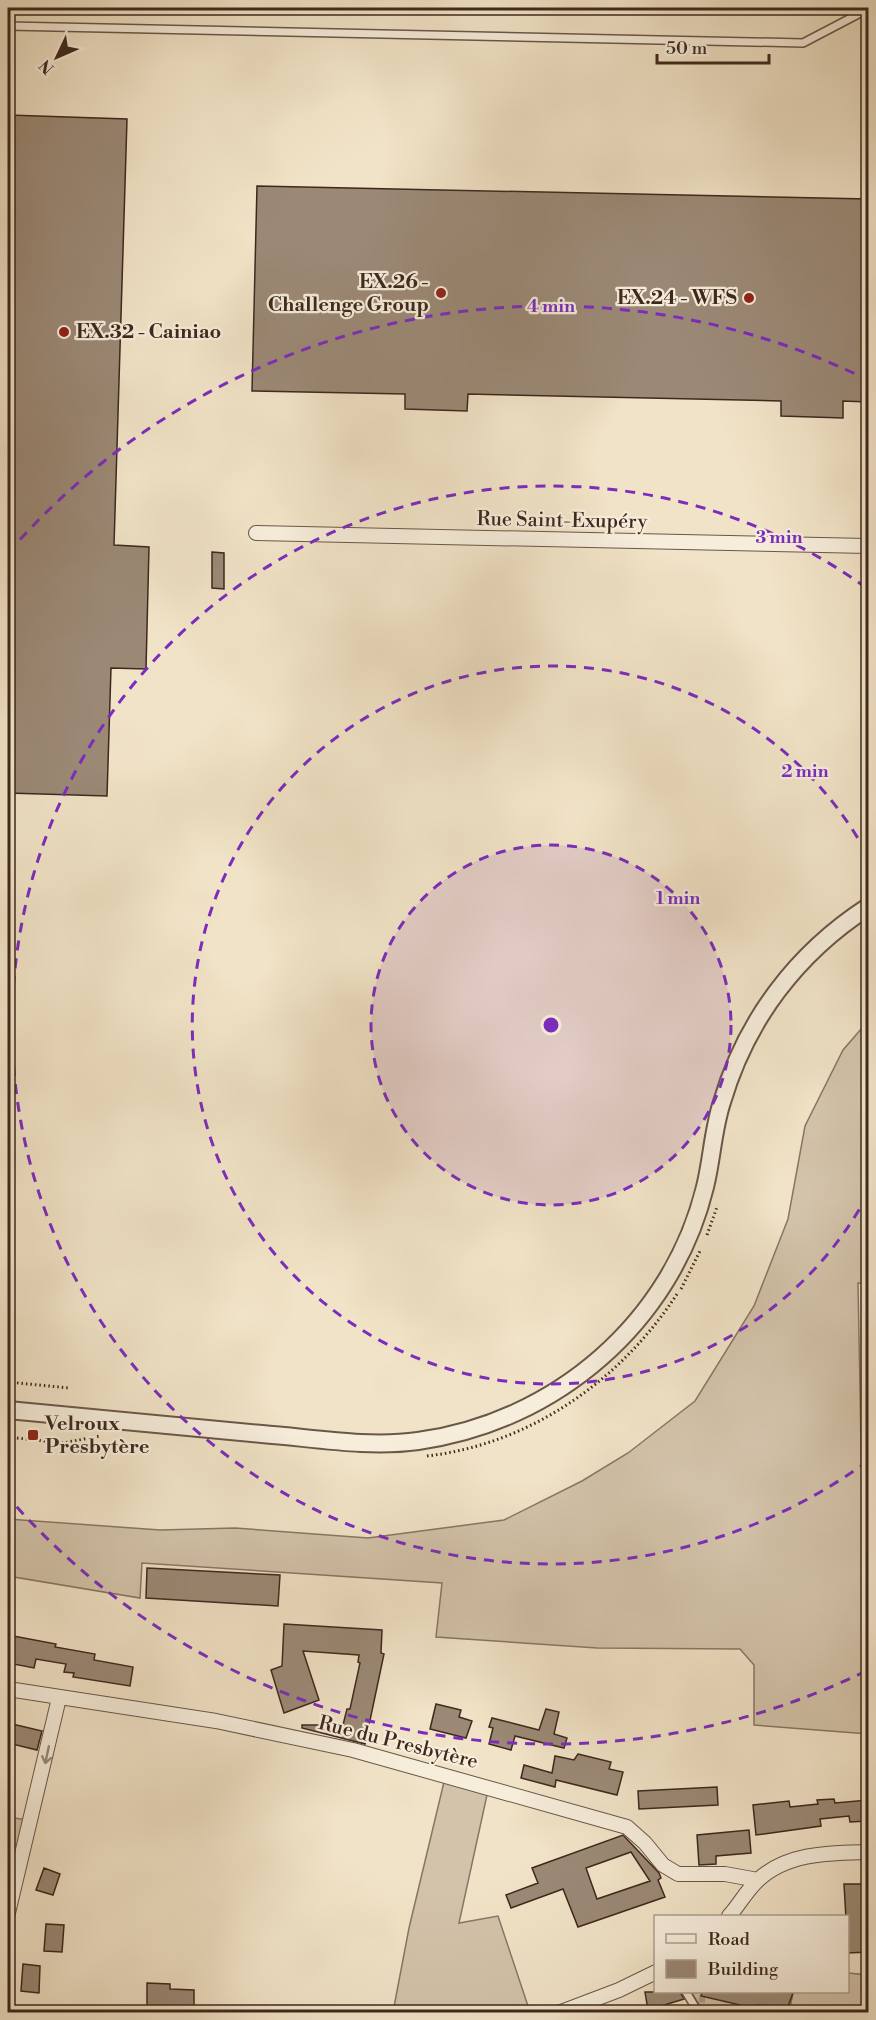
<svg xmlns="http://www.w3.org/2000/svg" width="876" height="2020" viewBox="0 0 876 2020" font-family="'Libre Bodoni',serif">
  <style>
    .grass { fill: #d3c3aa; stroke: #887664; stroke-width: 1.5 }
    .cemetery { fill: url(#cemetery-stones); stroke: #887664; stroke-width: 1.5 }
    .building { fill: #9b8976; stroke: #3e281e; stroke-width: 1.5; fill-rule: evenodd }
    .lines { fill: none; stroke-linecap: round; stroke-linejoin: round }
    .service-casing { stroke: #6b5748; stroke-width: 10 }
    .minor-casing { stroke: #6b5748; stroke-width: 16 }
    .tertiary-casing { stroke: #6b5748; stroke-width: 20 }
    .path { stroke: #3e281e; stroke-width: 3; stroke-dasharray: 1.5 3; stroke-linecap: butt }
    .service { stroke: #f6eddb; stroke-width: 7 }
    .minor { stroke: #f6eddb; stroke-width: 14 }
    .tertiary { stroke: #f6eddb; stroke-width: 16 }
    .oneway { stroke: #9a8a7c }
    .ring { fill: none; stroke: #7b2cbf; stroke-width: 3; stroke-dasharray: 10 8 }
    .poi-dot { fill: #8f2418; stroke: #f6eddb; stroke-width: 2 }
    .labels { text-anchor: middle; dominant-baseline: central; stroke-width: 4.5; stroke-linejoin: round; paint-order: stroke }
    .poi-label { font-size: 20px; font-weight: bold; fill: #3e281e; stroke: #f6eddb; text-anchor: end }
    .street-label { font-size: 20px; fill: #3e281e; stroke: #f6eddb }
    .centre { fill: #7b2cbf; stroke: #f6eddb; stroke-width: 3 }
    .ring-label { font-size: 18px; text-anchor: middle; font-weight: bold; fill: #7b2cbf; stroke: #f6eddb; stroke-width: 4.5; stroke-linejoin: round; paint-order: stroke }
  </style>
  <defs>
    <pattern id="cemetery-stones" width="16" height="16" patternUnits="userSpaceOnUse" patternTransform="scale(1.5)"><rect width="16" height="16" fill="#d3c3aa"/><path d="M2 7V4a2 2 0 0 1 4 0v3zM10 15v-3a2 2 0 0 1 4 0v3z" fill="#ad9e8a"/></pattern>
  </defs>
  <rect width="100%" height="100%" fill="#f1e3c7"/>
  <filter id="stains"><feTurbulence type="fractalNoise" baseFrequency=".00333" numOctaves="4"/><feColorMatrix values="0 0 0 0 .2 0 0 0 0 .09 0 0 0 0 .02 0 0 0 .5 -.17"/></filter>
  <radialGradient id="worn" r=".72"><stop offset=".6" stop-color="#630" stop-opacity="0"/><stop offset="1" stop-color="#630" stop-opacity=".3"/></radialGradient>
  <path class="grass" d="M868,1021V1284L858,1283L862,1497L868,1523V1734L754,1725V1665L740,1649L597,1648L436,1637L442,1583L142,1563L140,1598L8,1576V1519L160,1530L235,1528L368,1538L504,1520L582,1481L628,1453L695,1401L754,1306L788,1219L805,1126L843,1050Z
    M444,1782L487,1795L459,1923L498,1916L530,2012H393L409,1928Z
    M8,1817L28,1820L9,1875H8Z
    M848,1973L868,1975V2012H789L793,1992H848Z"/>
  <path class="cemetery" d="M691,1992H793L789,2012H704Z"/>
  <path class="building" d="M8,115L127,119L114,545L149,547L146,669L111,668L107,796L8,793Z
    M257,186L868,199V402L843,401V418L781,416V401L468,394L467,411L405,409V394L252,391Z
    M212,552L224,553V589L212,588Z
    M147,1568L280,1575L278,1606L146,1598Z
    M284,1624L382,1630L381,1653L384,1654L365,1744L302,1728V1725H343L347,1709H350L360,1663L358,1662L359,1655L303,1651L319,1700L284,1713L271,1670L282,1666Z
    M8,1635L56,1644L55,1647L95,1654L94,1660L133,1667L130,1686L73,1677L74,1673L64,1672L66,1664L36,1659L34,1668L8,1663Z
    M436,1704L461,1710L459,1717L472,1721L466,1738L430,1729Z
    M546,1709L559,1712L554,1734L567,1738L564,1748L515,1736L511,1750L489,1744L493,1728L489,1727L492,1718L539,1730Z
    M8,1723L42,1731L37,1750L8,1743Z
    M578,1754L611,1762L609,1769L623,1772L617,1795L556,1780L555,1787L521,1778L524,1765L552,1773L555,1756L574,1760Z
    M717,1787L718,1805L639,1809L638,1791Z
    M834,1799L835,1803L868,1800V1821L850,1822L849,1816L820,1819L821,1826L756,1835L753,1805L789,1801L790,1807L818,1804L817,1800Z
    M749,1830L751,1853L716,1856V1864L699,1865L697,1835Z
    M623,1835L659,1873L661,1878L658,1880L665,1897L578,1927L563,1889L511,1908L506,1895L538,1883L532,1868ZM631,1852L650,1881L597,1899L586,1868Z
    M44,1868L60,1874L53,1895L36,1890Z
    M844,1884H868V1952L848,1953Z
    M46,1924L64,1925L62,1952L44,1951Z
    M23,1964L40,1966L39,1993L21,1991Z
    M147,1983L170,1984V1989L194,1990V2013H147Z
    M645,1992H680L684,1999L648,2010Z
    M702,1992H786L793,1993L787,2009L759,2005L753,2008L701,1996Z"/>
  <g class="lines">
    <g class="service-casing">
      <path id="service" d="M8,26L803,43L868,9
        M686,1992L698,2012"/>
    </g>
    <g class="minor-casing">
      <path id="minor" d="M256,533L868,546
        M8,1689L216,1721L353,1750L627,1827L645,1843L663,1865L678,1874H725L758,1880
        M8,1913L59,1698
        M729,1916C739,1905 747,1890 758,1880C788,1852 831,1853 868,1852
        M561,2012L619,1990L656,1972"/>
    </g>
    <g class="tertiary-casing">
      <path id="tertiary" d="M8,1410C92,1418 177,1426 262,1434C314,1438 367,1448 418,1441C556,1422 672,1322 705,1187C712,1159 713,1129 722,1102C746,1020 797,953 868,907"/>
    </g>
    <path class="path" d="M707,1235L717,1207
      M681,1289L701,1249
      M8,1382L69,1388
      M8,1437L63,1443L100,1436
      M427,1456C531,1444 621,1380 677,1294"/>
    <use href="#service" class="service"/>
    <use href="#minor" class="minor"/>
    <use href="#tertiary" class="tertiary"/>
  </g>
  <defs><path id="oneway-shaft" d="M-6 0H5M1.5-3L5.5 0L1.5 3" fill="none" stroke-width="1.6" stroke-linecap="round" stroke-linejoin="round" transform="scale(1.5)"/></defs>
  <use class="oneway" href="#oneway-shaft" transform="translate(47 1755) rotate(102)"/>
  <circle cx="551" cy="1025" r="180" fill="#7b2cbf" fill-opacity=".12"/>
  <g class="ring">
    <circle cx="551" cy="1025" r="180"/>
    <path d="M868 1194A359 359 0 1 1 868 856"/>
    <path d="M868 1461A539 539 0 1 1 868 589"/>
    <path d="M866 1671A719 719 0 0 1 8 1497M8 553A719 719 0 0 1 866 379"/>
  </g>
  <g class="poi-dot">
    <circle cx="441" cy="293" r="6"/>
    <circle cx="749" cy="298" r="6"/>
    <circle cx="64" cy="332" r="6"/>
    <rect x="27" y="1429" width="12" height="12" rx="3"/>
  </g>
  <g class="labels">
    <g class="poi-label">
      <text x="429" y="282">EX.26 -<tspan x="429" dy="23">Challenge Group</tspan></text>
      <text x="737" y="298">EX.24 - WFS</text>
      <text x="76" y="332" text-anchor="start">EX.32 - Cainiao</text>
      <text x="45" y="1424" text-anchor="start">Velroux<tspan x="45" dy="23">Presbytère</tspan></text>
    </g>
    <g class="street-label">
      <text transform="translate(562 521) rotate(1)">Rue Saint-Exupéry</text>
      <text transform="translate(398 1743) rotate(14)">Rue du Presbytère</text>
    </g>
  </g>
  <circle cx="551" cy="1025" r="9" class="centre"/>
  <g class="ring-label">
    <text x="551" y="312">4 min</text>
    <text x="779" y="543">3 min</text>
    <text x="805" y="777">2 min</text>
    <text x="678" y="904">1 min</text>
  </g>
  <rect width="876" height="2020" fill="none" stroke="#f1e3c7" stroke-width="30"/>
  <rect x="9" y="9" width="858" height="2002" fill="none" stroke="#3e281e" stroke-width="3"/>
  <rect x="15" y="15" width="846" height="1990" fill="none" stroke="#3e281e" stroke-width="1.5"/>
  <rect x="654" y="1915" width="195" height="78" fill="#f6eddb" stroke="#ac9e8f" stroke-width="1.5"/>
  <rect x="666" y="1934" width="30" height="9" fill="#f6eddb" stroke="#ac9e8f" stroke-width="1.5"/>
  <text x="708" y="1945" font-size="18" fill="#3e281e">Road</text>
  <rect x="666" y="1960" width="30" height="18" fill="#9b8976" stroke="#ac9e8f" stroke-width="1.5"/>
  <text x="708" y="1975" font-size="18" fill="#3e281e">Building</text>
  <g transform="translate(57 57) rotate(226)" stroke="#f6eddb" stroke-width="4.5" paint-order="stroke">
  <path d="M0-4.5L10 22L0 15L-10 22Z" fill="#3e281e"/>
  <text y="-9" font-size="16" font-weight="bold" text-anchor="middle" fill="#3e281e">N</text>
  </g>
  <path d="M657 54v9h112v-9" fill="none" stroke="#3e281e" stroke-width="3"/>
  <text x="666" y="54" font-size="18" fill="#3e281e" stroke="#f6eddb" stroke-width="4.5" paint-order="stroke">50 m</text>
  <rect width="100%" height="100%" filter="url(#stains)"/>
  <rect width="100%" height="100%" fill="url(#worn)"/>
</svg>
